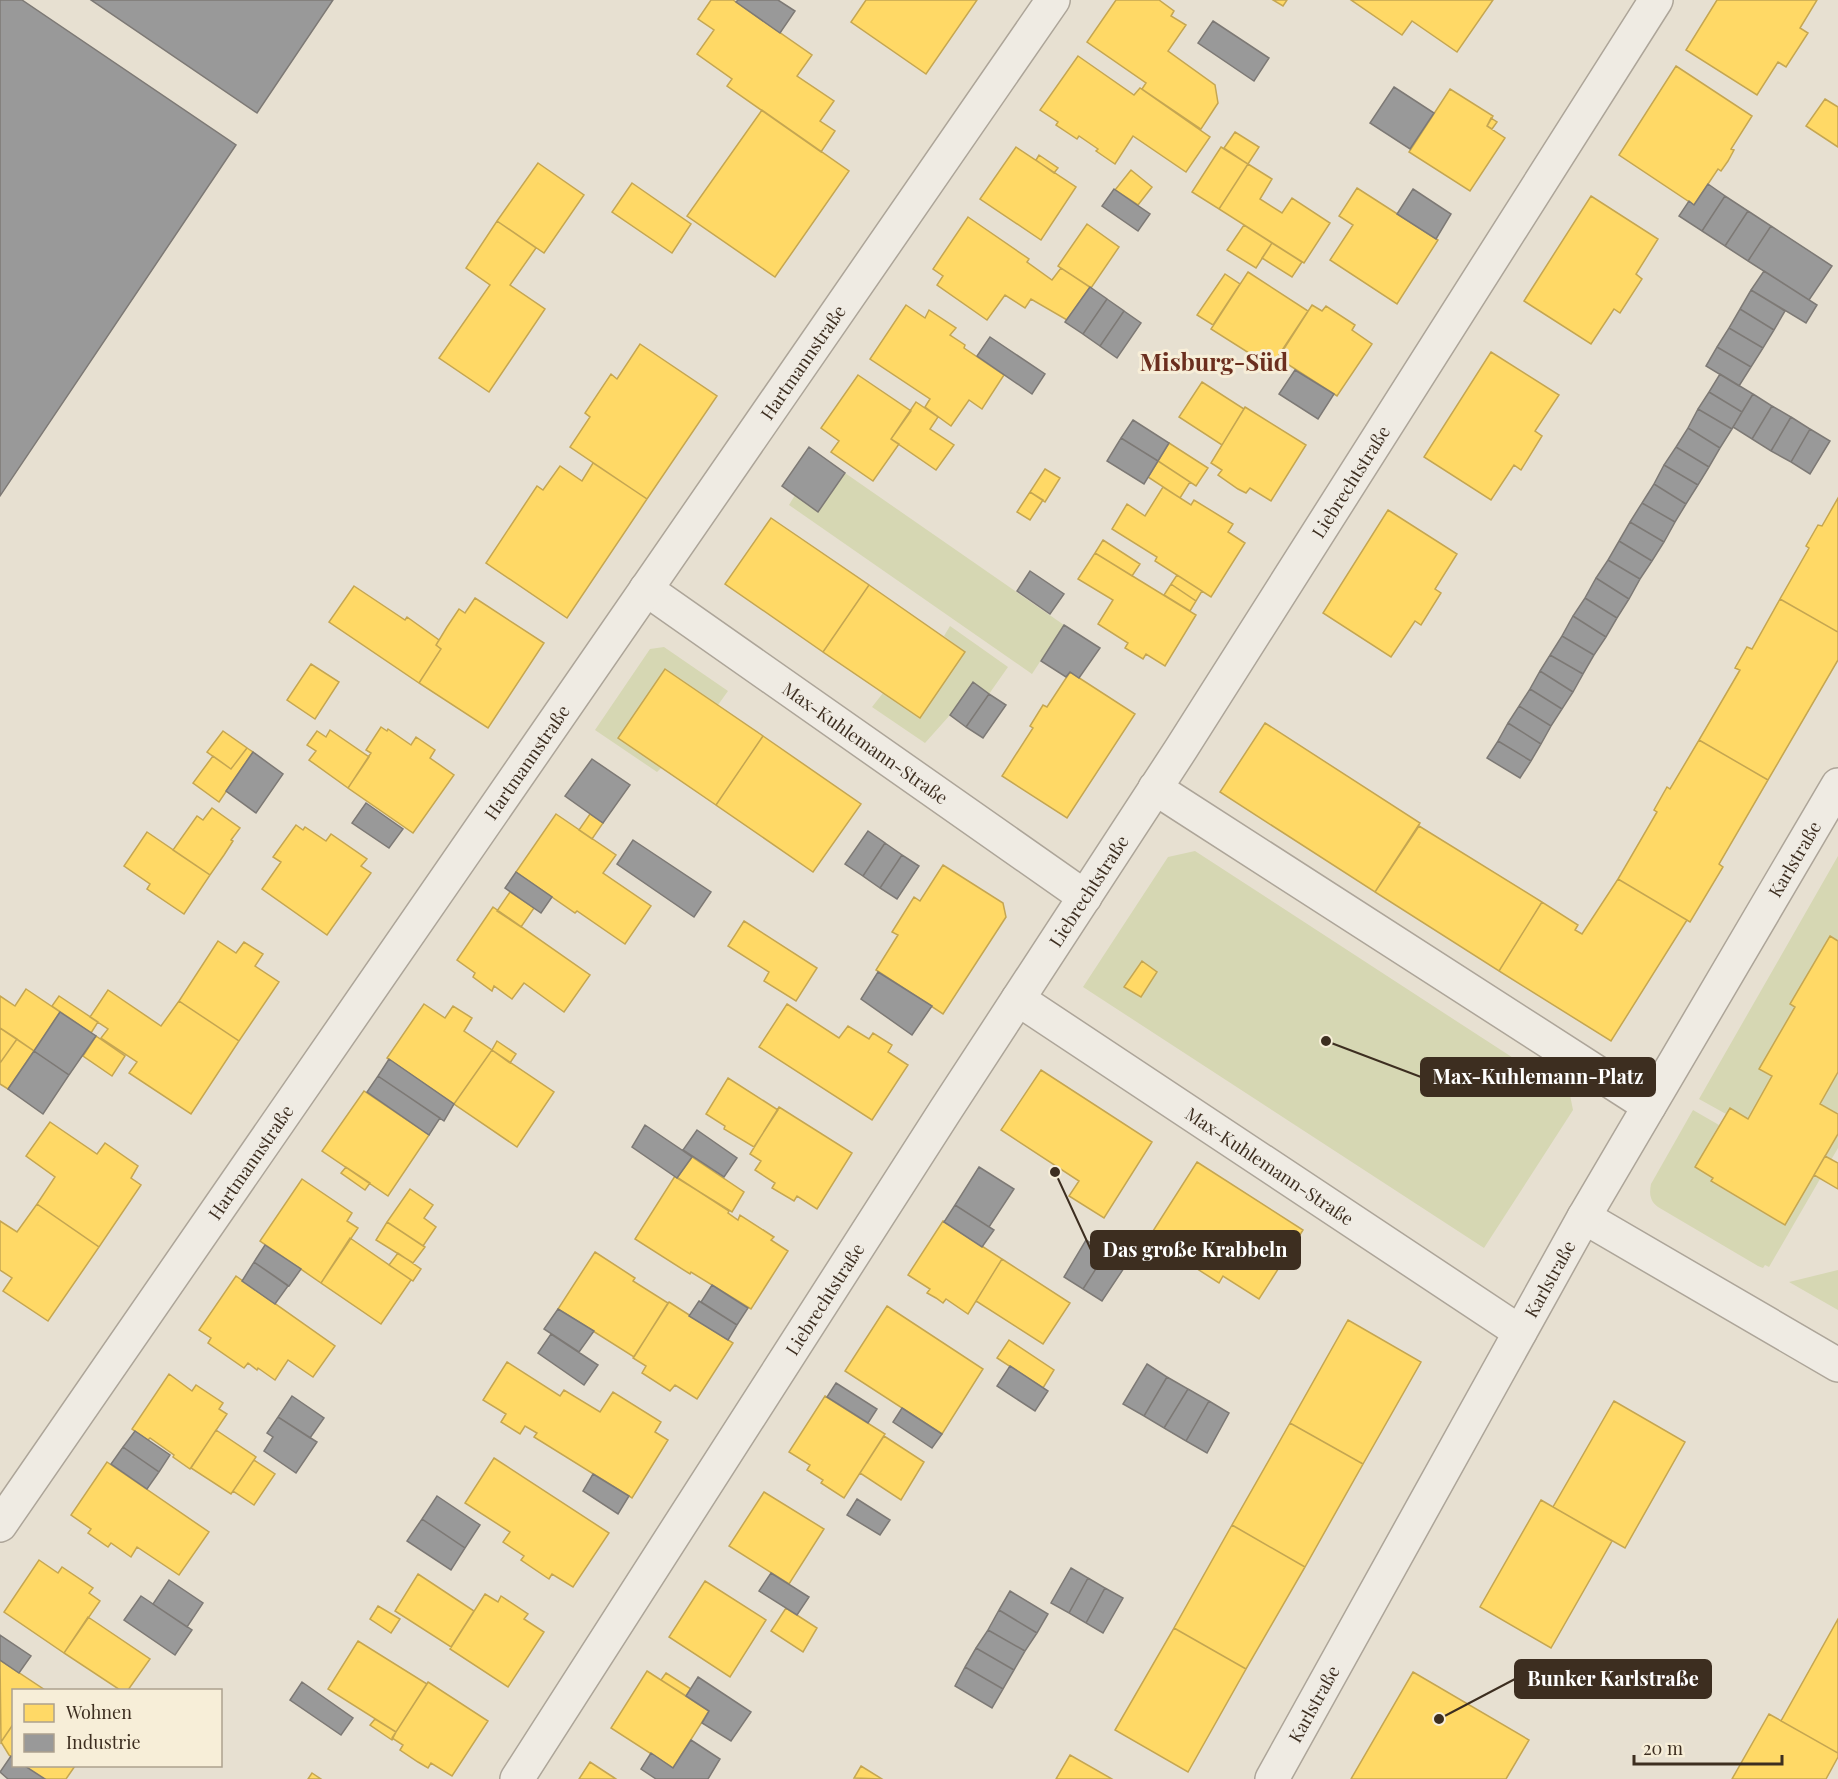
<svg xmlns="http://www.w3.org/2000/svg" width="1838" height="1779" viewBox="0 0 1838 1779" font-family="'Playfair Display',serif">
  <style>
    .green { fill: #d6d7b3 }
    .homes { fill: #ffd966; stroke: #c5a651; stroke-width: 1.5 }
    .industry { fill: #999; stroke: #7d7975; stroke-width: 1.5 }
    .lines { fill: none; stroke-linecap: round; stroke-linejoin: round }
    .minor-casing { stroke: #ada599; stroke-width: 36 }
    .minor { stroke: #efebe3; stroke-width: 33 }
    .labels { text-anchor: middle; dominant-baseline: central; stroke-width: 6; stroke-linejoin: round; paint-order: stroke }
    .street-label { font-size: 18px; fill: #3d2e20; stroke: #f7eed8 }
    .district-label { font-size: 24px; font-weight: bold; fill: #6b2e1e; stroke: #f7eed8 }
    .leader { fill: none; stroke: #3d2e20; stroke-width: 2 }
    .callout-dot { fill: #3d2e20; stroke: #f7eed8; stroke-width: 2 }
    .callout { fill: #3d2e20; stroke: #3d2e20; stroke-width: 2 }
    .callout-label { font-size: 20px; text-anchor: middle; font-weight: bold; fill: #fff }
  </style>
  <rect width="100%" height="100%" fill="#e7e0d1"/>
  <path class="green" d="M845,473L1064,625L1032,674L789,505L795,495L819,511Z
    M950,626L1008,667L989,694L973,682L950,715L925,743L872,707L883,693L920,718L965,652L944,636Z
    M664,647L728,691L718,705L665,669L662,767L657,772L595,730L650,649Z
    M1195,851L1570,1095L1573,1110L1484,1248L1083,987L1168,857Z
    M1838,856V941L1830,936L1790,1004L1795,1007L1760,1069L1772,1076L1748,1119L1730,1109L1726,1114L1699,1099Z
    M1838,1072V1114L1820,1104Z
    M1693,1110L1719,1125L1695,1167L1713,1178L1711,1182L1785,1225L1838,1134V1148L1769,1267L1765,1265L1763,1268L1758,1266L1658,1207C1650,1201 1649,1194 1651,1184Z
    M1838,1270V1310L1789,1282Z"/>
  <path class="homes" d="M711,0H733L812,55L797,76L834,101L820,121L835,131L821,152L727,86L732,79L697,54L714,30L698,19Z
    M866,0H977L926,74L851,22Z
    M1116,0H1159L1174,11L1171,16L1186,25L1168,51L1215,85L1218,103L1201,129L1142,89L1146,83L1087,42Z
    M1273,0H1287L1283,6Z
    M1351,0H1493L1457,52L1412,21L1402,35Z
    M1717,0H1817L1800,28L1808,33L1786,67L1778,62L1757,95L1686,50Z
    M1078,56L1134,95L1140,88L1210,137L1186,172L1133,136L1115,164L1096,151L1098,149L1079,136L1077,139L1056,125L1058,122L1040,110Z
    M1676,66L1752,116L1731,149L1734,150L1728,161L1721,171L1718,169L1694,205L1619,155Z
    M1450,89L1493,116L1487,126L1505,138L1470,191L1409,152Z
    M1825,99L1838,107V147L1806,126Z
    M762,110L849,171L775,277L687,216Z
    M1491,118L1497,122L1492,129L1487,126Z
    M1235,132L1259,147L1248,164L1224,148Z
    M1016,147L1076,187L1041,240L980,199Z
    M1221,147L1248,164L1219,209L1192,192Z
    M1039,155L1058,168L1054,173L1036,160Z
    M538,163L584,195L544,253L497,221Z
    M1248,164L1272,179L1260,199L1282,213L1292,198L1330,223L1304,263L1219,209Z
    M1131,170L1152,187L1138,205L1115,190Z
    M632,183L691,224L672,253L612,212Z
    M1357,188L1438,240L1397,304L1330,260L1353,225L1339,216Z
    M1591,196L1658,239L1636,274L1642,279L1620,313L1614,309L1591,344L1524,301Z
    M968,217L1029,259L1027,262L1052,280L1061,268L1090,287L1067,320L1031,299L1025,308L1005,295L987,320L937,285L943,276L933,269Z
    M497,221L536,248L510,285L545,309L489,392L439,358L490,285L466,268Z
    M1087,224L1119,247L1091,288L1058,266Z
    M1244,225L1272,243L1256,268L1227,250Z
    M1272,243L1302,262L1292,277L1262,258Z
    M1248,272L1308,311L1271,367L1211,329Z
    M1225,274L1240,284L1213,325L1197,315Z
    M906,305L925,318L929,310L956,328L950,335L965,345L964,348L1004,375L982,409L969,400L951,426L925,407L930,399L870,359Z
    M1312,305L1322,311L1326,306L1355,325L1352,330L1372,344L1337,396L1278,358Z
    M640,344L717,396L647,499L570,447L590,417L585,413L611,374L617,379Z
    M1491,352L1559,395L1535,431L1542,436L1521,470L1514,465L1491,500L1424,457Z
    M858,375L911,411L891,439L899,444L873,481L831,452L839,441L821,428Z
    M1202,382L1244,409L1222,445L1179,417Z
    M916,402L938,417L930,429L954,445L936,470L891,439Z
    M1245,407L1306,445L1271,501L1250,488L1246,493L1238,489L1218,475L1222,470L1211,463Z
    M1169,443L1208,468L1196,486L1158,461Z
    M1158,461L1190,482L1180,498L1148,477Z
    M593,463L647,499L567,618L486,563L537,486L543,490L560,466L582,481Z
    M1045,469L1060,478L1045,502L1030,492Z
    M1163,487L1191,505L1194,500L1233,524L1228,532L1245,543L1211,597L1155,561L1157,557L1112,529L1127,504L1145,516Z
    M1030,492L1043,500L1030,520L1017,512Z
    M1838,498V632L1780,599L1809,548L1806,546L1818,525L1822,526Z
    M1388,510L1457,554L1435,589L1441,593L1421,625L1415,621L1391,657L1323,613Z
    M771,518L869,585L823,652L725,584Z
    M1103,540L1140,564L1132,576L1095,553Z
    M1095,553L1196,615L1165,666L1146,654L1143,659L1125,648L1128,643L1098,624L1113,600L1078,579Z
    M1177,575L1202,591L1196,601L1171,584Z
    M1171,584L1196,601L1190,611L1164,595Z
    M869,585L965,652L920,718L823,652Z
    M354,586L405,620L407,617L439,640L436,645L441,649L419,683L329,622Z
    M475,598L544,643L488,728L419,683L441,649L436,645L447,627L459,609L465,613Z
    M1780,599L1838,632V660L1768,780L1699,740L1740,670L1735,668L1747,647L1752,649Z
    M311,664L339,682L315,719L287,700Z
    M665,669L763,736L716,805L618,738Z
    M1070,672L1135,714L1067,818L1002,776L1033,728L1030,726L1043,705L1047,707Z
    M1265,723L1420,823L1375,892L1220,792Z
    M381,727L387,731L388,729L411,745L416,737L435,750L430,758L454,775L413,833L348,788L371,753L366,750Z
    M330,730L369,757L348,788L309,760L316,751L307,745L317,731L326,737Z
    M223,731L247,748L231,769L207,752Z
    M763,736L861,804L813,872L716,805Z
    M1699,740L1768,780L1719,864L1723,867L1690,922L1618,879L1657,812L1654,810L1667,787L1670,789Z
    M247,748L253,752L219,802L193,783L213,756L231,769Z
    M212,808L240,828L231,840L233,841L224,855L210,875L173,850L197,816L203,820Z
    M556,814L616,855L603,873L651,906L625,944L577,911L575,913L516,872Z
    M590,814L603,823L592,839L579,830Z
    M296,825L303,830L305,827L326,841L331,834L367,859L361,866L371,873L327,935L262,889L281,862L273,857Z
    M1419,826L1542,902L1499,971L1375,892Z
    M147,832L210,875L184,914L147,889L150,884L124,866Z
    M943,865L1003,903L1006,917L943,1014L876,970L898,935L892,932L914,897L920,901Z
    M1618,879L1687,920L1611,1041L1499,971L1542,902L1578,925L1575,930L1582,934Z
    M510,892L534,908L521,927L497,911Z
    M493,907L590,975L564,1012L524,983L512,999L494,986L492,991L473,977L475,973L457,960Z
    M744,921L817,968L796,1001L764,981L769,972L728,946Z
    M1830,936L1838,941V1072L1820,1104L1838,1114V1134L1785,1225L1711,1181L1713,1178L1695,1167L1730,1108L1748,1119L1772,1076L1759,1069L1795,1007L1790,1004Z
    M218,941L236,953L244,942L263,954L255,966L279,982L239,1041L179,1001Z
    M1142,961L1157,972L1141,997L1124,987Z
    M26,989L60,1012L34,1051L0,1028V996L15,1006Z
    M108,990L161,1026L179,1001L239,1041L191,1114L129,1073L137,1062L101,1038L108,1029L90,1017Z
    M59,996L98,1022L91,1033L52,1006Z
    M424,1004L445,1018L453,1006L472,1018L464,1031L492,1050L454,1104L387,1058Z
    M787,1004L839,1038L848,1026L869,1039L873,1033L892,1045L888,1052L908,1065L872,1120L759,1047Z
    M0,1028L17,1039L0,1063Z
    M96,1036L125,1056L112,1076L83,1056Z
    M17,1039L34,1051L8,1089L0,1084V1063Z
    M497,1041L516,1054L510,1063L492,1050Z
    M492,1050L554,1092L517,1147L454,1104Z
    M1041,1070L1152,1142L1104,1218L1069,1196L1079,1181L1001,1130Z
    M728,1078L778,1110L754,1147L724,1129L725,1126L706,1114Z
    M364,1091L429,1135L388,1196L322,1151Z
    M779,1107L852,1153L817,1209L797,1196L794,1201L772,1188L775,1183L755,1170L761,1161L750,1154Z
    M50,1122L97,1154L105,1143L138,1166L131,1178L141,1185L99,1247L37,1204L55,1177L26,1156Z
    M1825,1156L1838,1163V1189L1814,1175Z
    M692,1157L744,1192L732,1212L677,1178Z
    M1197,1162L1303,1230L1259,1299L1223,1276L1219,1283L1185,1261L1189,1254L1153,1231Z
    M346,1167L370,1183L365,1190L341,1173Z
    M675,1176L729,1211L728,1213L738,1220L740,1215L774,1237L771,1240L788,1251L751,1309L691,1272L690,1274L635,1239Z
    M302,1179L352,1213L347,1221L358,1228L321,1283L260,1241Z
    M410,1189L433,1205L424,1218L436,1227L423,1246L387,1222Z
    M37,1204L99,1247L48,1321L3,1291L12,1278L0,1270V1221L17,1232Z
    M943,1221L1002,1259L968,1314L946,1299L943,1303L936,1298L927,1293L930,1289L908,1275Z
    M387,1222L425,1247L413,1263L376,1240Z
    M350,1238L411,1280L381,1324L321,1283Z
    M595,1252L635,1278L633,1281L668,1303L634,1357L558,1309Z
    M398,1253L421,1269L413,1281L389,1265Z
    M1002,1259L1070,1303L1043,1344L976,1301Z
    M236,1276L335,1346L313,1377L288,1360L275,1380L258,1368L257,1370L248,1363L244,1368L208,1343L211,1338L199,1330Z
    M669,1302L733,1343L697,1399L675,1385L670,1391L642,1373L646,1366L633,1358Z
    M887,1306L983,1369L942,1434L845,1371Z
    M1348,1320L1421,1362L1363,1464L1290,1423Z
    M1009,1340L1054,1370L1043,1388L997,1358Z
    M507,1362L560,1396L564,1390L600,1412L613,1392L661,1422L655,1432L668,1440L632,1498L534,1437L537,1433L525,1426L520,1434L501,1422L506,1414L483,1400Z
    M169,1374L192,1391L196,1385L223,1403L219,1409L227,1414L190,1469L173,1457L174,1455L150,1438L148,1440L132,1429Z
    M825,1396L885,1434L844,1498L821,1483L823,1480L807,1470L810,1465L789,1452Z
    M1614,1401L1685,1442L1625,1548L1553,1507Z
    M1290,1423L1363,1464L1305,1567L1232,1525Z
    M216,1430L256,1457L231,1494L191,1468Z
    M884,1436L924,1462L901,1500L860,1473Z
    M494,1458L609,1533L573,1587L552,1574L549,1579L521,1560L524,1556L503,1542L510,1532L465,1503Z
    M254,1460L275,1474L254,1505L233,1491Z
    M107,1462L209,1532L179,1575L137,1547L131,1557L111,1543L108,1547L88,1533L91,1529L71,1515Z
    M764,1492L824,1529L789,1584L729,1546Z
    M1541,1500L1612,1541L1551,1648L1480,1607Z
    M1232,1525L1305,1567L1246,1669L1174,1628Z
    M39,1560L58,1573L62,1567L93,1588L89,1593L100,1601L64,1653L4,1612Z
    M418,1574L474,1611L451,1647L395,1611Z
    M705,1581L766,1620L730,1677L669,1637Z
    M485,1594L498,1602L501,1596L528,1614L524,1619L544,1632L508,1687L450,1649Z
    M378,1606L400,1619L391,1633L370,1619Z
    M786,1608L817,1628L803,1652L771,1631Z
    M88,1617L150,1659L128,1690H120L64,1653Z
    M1838,1619V1753L1781,1721Z
    M1174,1628L1246,1669L1188,1772L1115,1730Z
    M358,1641L427,1684L396,1732L328,1689Z
    M0,1660L45,1690H14V1723L1,1742Z
    M647,1671L709,1711L673,1768L611,1728Z
    M1413,1672L1529,1740L1506,1779H1351Z
    M666,1673L691,1689L686,1696L661,1680Z
    M428,1682L488,1721L452,1776L431,1763L428,1768L418,1762L400,1750L403,1745L392,1738Z
    M1769,1714L1838,1753V1757L1826,1779H1732Z
    M375,1719L396,1732L392,1740L370,1725Z
    M14,1723V1759L9,1755L1,1742Z
    M1070,1755L1112,1779H1056Z
    M590,1762L613,1777L616,1779H579Z
    M24,1766H75L66,1779H43Z
    M861,1766L882,1779L854,1778Z
    M312,1773L321,1779H308Z"/>
  <path class="industry" d="M0,0H22L236,145L0,496Z
    M91,0H333L257,113Z
    M738,0H778L795,11L780,33L736,2Z
    M1213,21L1269,58L1254,81L1198,43Z
    M1394,87L1434,113L1410,149L1370,123Z
    M1708,184L1725,196L1702,231L1679,216L1689,201L1694,205Z
    M1114,189L1150,214L1138,231L1102,206Z
    M1413,189L1451,214L1436,239L1397,214Z
    M1725,196L1748,211L1725,246L1702,231Z
    M1748,211L1771,226L1748,261L1725,246Z
    M1771,226L1832,266L1809,300L1748,261Z
    M1764,271L1817,305L1806,323L1751,290Z
    M1090,287L1107,299L1083,334L1065,322Z
    M1751,290L1785,311L1774,330L1740,309Z
    M1107,299L1124,311L1100,346L1083,334Z
    M1740,309L1774,330L1763,348L1729,328Z
    M1124,311L1141,323L1117,358L1100,346Z
    M1729,328L1763,348L1751,367L1717,347Z
    M990,337L1045,374L1032,394L977,356Z
    M1717,347L1751,367L1739,386L1706,366Z
    M1295,370L1334,394L1318,419L1279,394Z
    M1720,374L1753,394L1742,412L1709,392Z
    M1709,392L1742,412L1732,429L1698,409Z
    M1753,394L1772,406L1752,439L1733,427Z
    M1772,406L1791,417L1771,451L1752,439Z
    M1698,409L1732,429L1720,448L1688,428Z
    M1791,417L1810,429L1791,462L1771,451Z
    M1133,420L1169,443L1158,461L1121,438Z
    M1688,428L1720,448L1709,467L1676,447Z
    M1810,429L1830,441L1810,474L1791,462Z
    M1121,438L1158,461L1144,484L1107,461Z
    M809,447L845,473L818,512L782,486Z
    M1676,447L1709,467L1698,485L1664,465Z
    M1664,465L1698,485L1686,504L1654,484Z
    M1654,484L1686,504L1675,522L1642,503Z
    M1642,503L1675,522L1664,542L1630,522Z
    M1630,522L1664,542L1652,561L1619,541Z
    M1619,541L1652,561L1640,579L1608,560Z
    M1608,560L1640,579L1629,599L1596,578Z
    M1030,571L1064,594L1050,614L1017,591Z
    M1596,578L1629,599L1617,618L1585,598Z
    M1585,598L1617,618L1606,637L1573,616Z
    M1573,616L1606,637L1594,655L1562,636Z
    M1064,625L1100,648L1079,678L1070,672L1066,677L1041,661Z
    M1562,636L1594,655L1583,674L1550,655Z
    M1550,655L1583,674L1573,692L1540,671Z
    M1540,671L1573,692L1562,709L1530,689Z
    M973,682L989,694L966,727L950,715Z
    M1530,689L1562,709L1551,726L1519,706Z
    M989,694L1006,705L983,738L966,727Z
    M1519,706L1551,726L1541,744L1508,723Z
    M1508,723L1541,744L1531,761L1498,741Z
    M1498,741L1531,761L1520,778L1487,758Z
    M253,752L283,774L256,813L226,791Z
    M592,759L630,785L603,823L565,796Z
    M366,803L403,829L389,848L352,823Z
    M868,831L885,843L863,876L845,864Z
    M633,840L711,892L694,917L617,864Z
    M885,843L902,855L880,888L863,876Z
    M902,855L919,866L897,899L880,888Z
    M516,872L552,897L541,913L505,888Z
    M878,972L932,1006L912,1035L861,999Z
    M60,1012L96,1036L69,1075L34,1051Z
    M34,1051L69,1075L43,1114L8,1089Z
    M389,1059L454,1104L444,1121L378,1076Z
    M378,1076L440,1118L429,1135L367,1092Z
    M645,1125L692,1157L677,1178L632,1147Z
    M697,1130L737,1158L724,1177L683,1150Z
    M979,1167L1014,1189L989,1227L955,1205Z
    M955,1205L994,1230L982,1247L944,1222Z
    M1086,1240L1106,1253L1083,1289L1064,1277Z
    M265,1245L301,1269L289,1286L254,1262Z
    M1106,1253L1126,1265L1102,1301L1083,1289Z
    M254,1262L288,1286L275,1304L242,1281Z
    M712,1285L748,1308L737,1325L701,1302Z
    M699,1301L737,1325L728,1340L689,1316Z
    M558,1309L594,1331L579,1352L544,1329Z
    M551,1334L598,1365L584,1385L538,1353Z
    M1147,1364L1167,1377L1144,1416L1123,1404Z
    M1010,1366L1048,1391L1035,1411L997,1386Z
    M1167,1377L1188,1389L1164,1428L1144,1416Z
    M836,1383L877,1409L868,1423L827,1397Z
    M1188,1389L1209,1401L1186,1441L1164,1428Z
    M292,1396L324,1418L310,1438L278,1417Z
    M1209,1401L1229,1413L1207,1453L1186,1441Z
    M902,1408L942,1434L932,1448L893,1422Z
    M278,1417L317,1442L296,1473L264,1451L273,1437L267,1433Z
    M135,1431L170,1455L159,1472L123,1447Z
    M123,1447L159,1472L147,1489L111,1464Z
    M593,1474L629,1496L618,1514L583,1491Z
    M437,1496L480,1525L465,1548L422,1519Z
    M857,1499L890,1520L880,1535L847,1515Z
    M422,1519L465,1548L451,1570L407,1541Z
    M1071,1568L1088,1578L1069,1613L1051,1603Z
    M771,1573L809,1597L797,1615L759,1591Z
    M1088,1578L1105,1588L1086,1623L1069,1613Z
    M169,1580L203,1603L187,1627L153,1604Z
    M1105,1588L1123,1598L1103,1633L1086,1623Z
    M1010,1591L1048,1614L1037,1633L999,1610Z
    M141,1596L192,1630L175,1655L124,1620Z
    M999,1610L1037,1633L1025,1651L988,1630Z
    M988,1630L1025,1651L1014,1670L976,1648Z
    M0,1635L31,1656L19,1673L0,1660Z
    M976,1648L1014,1670L1003,1689L965,1667Z
    M965,1667L1003,1689L992,1708L955,1686Z
    M698,1677L751,1712L731,1741L702,1723L709,1711L686,1696Z
    M302,1682L353,1718L341,1735L290,1700Z
    M691,1740L720,1759L708,1779H656L641,1769L651,1753L673,1768Z
    M11,1756L14,1758V1766H25L45,1779H8L0,1772Z"/>
  <g class="lines">
    <g class="minor-casing">
      <g id="minor">
        <path id="s1" d="M646,589L1085,897"/>
        <path d="M1155,788L1649,1106"/>
        <path id="s2" d="M1018,999L1520,1332"/>
        <path d="M1584,1217L1838,1365"/>
        <path id="s3" d="M0,1525L1053,0"/>
        <path id="s4" d="M517,1779L945,1111L1181,749L1656,0"/>
        <path id="s5" d="M1272,1779L1584,1217L1838,785"/>
      </g>
    </g>
    <use href="#minor" class="minor"/>
  </g>
  <g class="labels">
    <g class="street-label">
      <text stroke="none"><textPath href="#s3" startOffset="1413">Hartmannstraße</textPath></text>
      <text stroke="none"><textPath href="#s4" startOffset="1542">Liebrechtstraße</textPath></text>
      <text stroke="none"><textPath href="#s1" startOffset="268">Max-Kuhlemann-Straße</textPath></text>
      <text stroke="none"><textPath href="#s3" startOffset="927">Hartmannstraße</textPath></text>
      <text stroke="none"><textPath href="#s5" startOffset="1058">Karlstraße</textPath></text>
      <text stroke="none"><textPath href="#s4" startOffset="1056">Liebrechtstraße</textPath></text>
      <text stroke="none"><textPath href="#s3" startOffset="441">Hartmannstraße</textPath></text>
      <text stroke="none"><textPath href="#s2" startOffset="302">Max-Kuhlemann-Straße</textPath></text>
      <text stroke="none"><textPath href="#s5" startOffset="572">Karlstraße</textPath></text>
      <text stroke="none"><textPath href="#s4" startOffset="570">Liebrechtstraße</textPath></text>
      <text stroke="none"><textPath href="#s5" startOffset="86">Karlstraße</textPath></text>
    </g>
    <g class="district-label">
      <text x="1214" y="361">Misburg-Süd</text>
    </g>
  </g>
  <path class="leader" d="M1326 1041L1421 1077M1055 1172L1091 1250M1439 1719L1515 1679"/>
  <g class="callout-dot">
    <circle cx="1326" cy="1041" r="6"/>
    <circle cx="1055" cy="1172" r="6"/>
    <circle cx="1439" cy="1719" r="6"/>
  </g>
  <g class="callout">
    <rect x="1421" y="1058" width="234" height="38" rx="6"/>
    <rect x="1091" y="1231" width="209" height="38" rx="6"/>
    <rect x="1515" y="1660" width="196" height="38" rx="6"/>
  </g>
  <g class="callout-label">
    <text x="1538" y="1084">Max-Kuhlemann-Platz</text>
    <text x="1195" y="1257">Das große Krabbeln</text>
    <text x="1613" y="1686">Bunker Karlstraße</text>
  </g>
  <rect x="12" y="1689" width="210" height="78" fill="#f7eed8" stroke="#ada18e" stroke-width="1.5"/>
  <rect x="24" y="1704" width="30" height="18" fill="#ffd966" stroke="#ada18e" stroke-width="1.5"/>
  <text x="66" y="1719" font-size="18" fill="#3d2e20">Wohnen</text>
  <rect x="24" y="1734" width="30" height="18" fill="#999999" stroke="#ada18e" stroke-width="1.5"/>
  <text x="66" y="1749" font-size="18" fill="#3d2e20">Industrie</text>
  <path d="M1634 1755v9h148v-9" fill="none" stroke="#3d2e20" stroke-width="3"/>
  <text x="1643" y="1755" font-size="18" fill="#3d2e20" stroke="#f7eed8" stroke-width="4.5" paint-order="stroke">20 m</text>
</svg>
